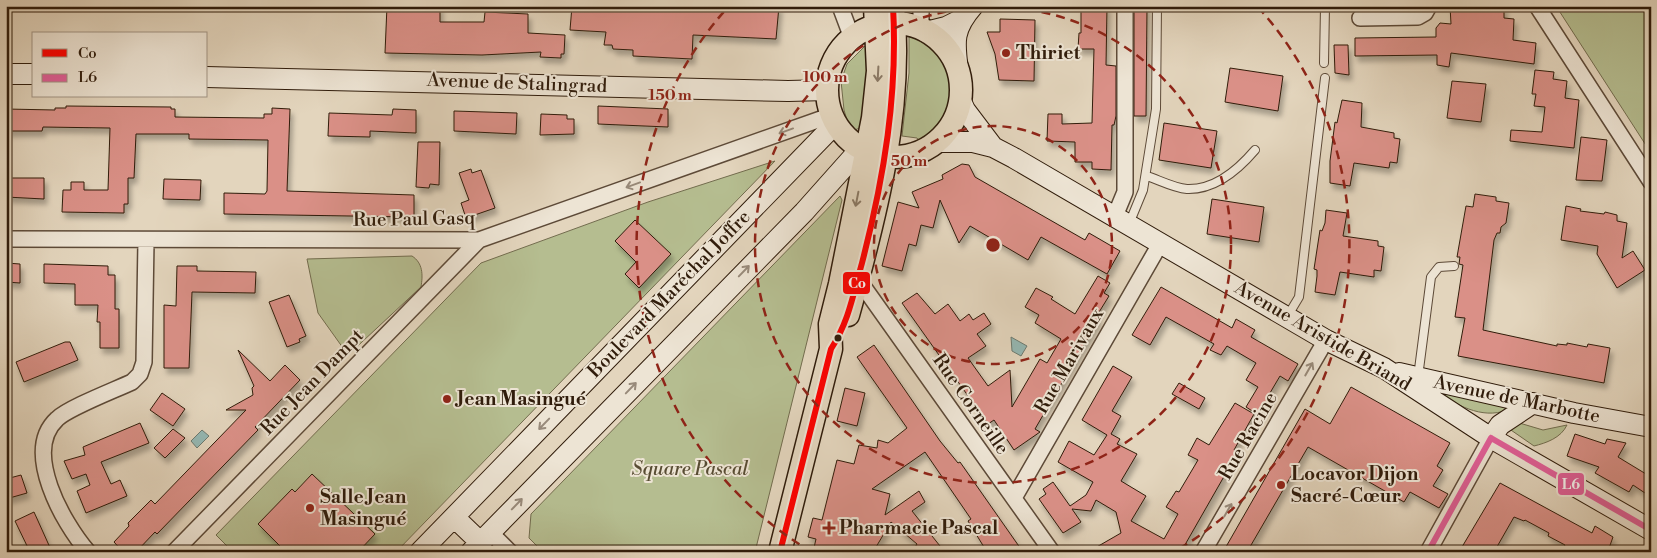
<svg xmlns="http://www.w3.org/2000/svg" width="1657" height="558" viewBox="0 0 1657 558" font-family="'Libre Bodoni',serif">
  <style>
    .green { fill: #b5bd90; stroke: #726c4e }
    .water { fill: #95b8b3; stroke: #6d7a70 }
    .building { fill: #da9087; stroke: #301c0b; filter: url(#shadow) }
    .lines { fill: none; stroke-linecap: round; stroke-linejoin: round }
    .lane-casing { stroke: #5d4a38; stroke-width: 10 }
    .street-casing { stroke: #5d4a38; stroke-width: 18 }
    .secondary-casing { stroke: #301c0b; stroke-width: 22 }
    .primary-casing { stroke: #301c0b; stroke-width: 25 }
    .lane { stroke: #ede4d4; stroke-width: 8 }
    .street { stroke: #ede4d4; stroke-width: 15 }
    .secondary { stroke: #ede4d4; stroke-width: 20 }
    .primary { stroke: #e3d5bd; stroke-width: 22 }
    .bus-1-casing { stroke: #ede4d4; stroke-width: 10 }
    .bus-2-casing { stroke: #ede4d4; stroke-width: 10 }
    .bus-1 { stroke: #f00; stroke-width: 6 }
    .bus-2 { stroke: #e15e98; stroke-width: 6 }
    .oneway { stroke: #8a7864 }
    .oneway2 { stroke: #988a7a }
    .ring { fill: none; stroke: #8f2418; stroke-width: 2.5; stroke-dasharray: 9 6 }
    .poi-dot { fill: #8f2418; stroke: #ede4d4; stroke-width: 2 }
    .bus-dot { fill: #301c0b; stroke: #ede4d4; stroke-width: 2 }
    .labels { text-anchor: middle; dominant-baseline: central; stroke-width: 4; stroke-linejoin: round; paint-order: stroke }
    .poi-label { font-size: 19px; font-weight: bold; fill: #301c0b; stroke: #ede4d4; text-anchor: start }
    .street-label { font-size: 19px; fill: #301c0b; stroke: #ede4d4 }
    .park-label { font-size: 19px; font-style: italic; fill: #584c33; stroke: #ede4d4 }
    .centre { fill: #8f2418; stroke: #ede4d4; stroke-width: 2.5 }
    .ring-label { font-size: 15px; text-anchor: middle; font-weight: bold; fill: #8f2418; stroke: #ede4d4; stroke-width: 4; stroke-linejoin: round; paint-order: stroke }
    .line-badge { stroke: #ede4d4; stroke-width: 2 }
    .badge-label { font-size: 14px; text-anchor: middle; font-weight: bold; fill: #fff }
  </style>
  <defs>
    <filter id="shadow"><feDropShadow dx="3" dy="5.5" stdDeviation="2.5" flood-color="#0004"/></filter>
  </defs>
  <rect width="100%" height="100%" fill="#e3d5bd"/>
  <filter id="stains"><feTurbulence type="fractalNoise" baseFrequency=".004" numOctaves="4"/><feColorMatrix values="0 0 0 0 .2 0 0 0 0 .09 0 0 0 0 .02 0 0 0 .5 -.17"/></filter>
  <radialGradient id="worn" r=".72"><stop offset=".6" stop-color="#630" stop-opacity="0"/><stop offset="1" stop-color="#630" stop-opacity=".3"/></radialGradient>
  <path class="green" d="M1556,6H1651V153Z
    M909,37C951,42 962,99 939,128C934,134 927,138 920,142L917,138L902,136L909,73Z
    M866,45L872,48L864,126L855,130L847,120L844,110L841,81L847,64Z
    M775,161L396,552H233L216,535L481,263L648,202Z
    M840,196L842,200L755,552H543L529,538L531,514Z
    M412,256C423,263 423,275 421,287L348,355L318,313L307,259Z
    M1433,391L1511,404L1508,410C1480,420 1457,404 1433,391Z
    M1516,422L1543,430L1567,425C1561,438 1546,443 1534,446L1508,428Z"/>
  <path class="water" d="M1011,337L1027,346L1021,356L1012,351Z
    M202,430L209,436L197,448L191,441Z"/>
  <path class="building" d="M387,6H440V22H484L485,12L528,14V33L565,35L564,54H561V58L540,57L541,52L482,55L385,53Z
    M572,6H779L776,39L693,35L692,59L633,56V50L613,49L612,45H604L606,32L570,30Z
    M1081,6H1107L1106,65L1116,66V116L1114,125H1112L1111,170L1092,169V162H1075V142L1047,141L1048,114H1062V124L1092,123L1094,49H1078L1079,33H1081Z
    M1134,6H1147L1146,116H1134Z
    M1450,6H1504V18L1514,19L1513,40L1536,43L1534,64L1451,53L1449,67L1437,65V55L1355,56V38L1436,37V28L1440,23L1451,24Z
    M1000,19L1035,20L1034,81L999,80L995,54L987,32H1000Z
    M1334,45H1348L1349,75L1335,73Z
    M1230,68L1283,76L1278,111L1225,102Z
    M1535,70L1554,72L1553,79L1567,81L1565,98L1579,100L1574,148L1510,141L1511,130L1542,132L1545,107L1534,106L1536,94H1532Z
    M1452,81L1486,84L1481,122L1447,118Z
    M1342,100L1362,103L1361,127L1394,133V138L1400,139L1397,163L1390,162L1389,168L1354,163L1350,186L1330,183V161L1335,122L1337,123Z
    M66,106L171,107V109H175V117L264,118V114H272V108L290,109L287,191L414,195V217L224,214V193L265,194L267,191L268,140L189,139V134H136L134,178H128V204H124V213L62,212L63,190H71V182H84V190H108L110,128L43,127L42,131H6V109L55,110V108H66Z
    M598,106L668,109V127L598,124Z
    M393,109L416,110V133L370,131V137L328,136L329,113L392,115Z
    M454,111L517,113L516,134L454,131Z
    M541,114L567,115V119H574V134L540,135Z
    M1164,123L1217,131L1211,168L1159,160Z
    M1581,137L1607,140L1602,181L1576,180Z
    M418,142H440L439,185L430,184L429,188L416,187Z
    M962,164L969,165L975,177L1085,240L1089,233L1120,251L1107,274L1041,237L1028,260L970,226L959,243L940,200L933,228L921,225L916,246L909,244L902,271L882,266L898,202L919,208L912,192L943,179L942,175Z
    M471,169L472,173L481,170L495,208L466,218L461,203L469,200L459,173Z
    M6,178H44V199L6,197Z
    M164,179L201,180L200,200L163,199Z
    M1475,194L1496,197V201L1509,203L1506,223L1501,227L1500,233H1497L1494,240L1483,330L1557,346V344L1567,345V343L1587,347L1588,344L1610,348L1604,383L1458,356L1465,318L1455,317L1463,265L1459,264L1460,257H1457L1466,206L1473,207Z
    M1212,199L1264,207L1259,242L1207,234Z
    M1566,206L1581,209L1580,211L1604,214L1605,212L1617,215V221L1627,223L1622,258L1633,251L1645,270L1617,288L1597,254L1598,246L1561,240Z
    M1326,210L1347,213L1343,236L1378,241V246L1384,247L1381,271L1374,270V277L1340,272L1335,295L1315,292L1317,276V270L1314,269L1320,230L1322,231L1325,223Z
    M635,220L671,254L639,288L625,274L636,262L615,241Z
    M6,263L20,264V283L6,282Z
    M44,264L108,266V275H115V309H119V348H100V322H97L98,305H75V284L44,283Z
    M177,266H197V271L256,272L255,293L192,292L189,368H164V305L176,306Z
    M1098,276L1110,283L1104,293L1109,296L1096,317L1099,319L1035,429L1040,432L1014,450L994,420L988,424L902,303L917,293L935,314L948,304L960,321L969,314L973,320L984,313L991,324L977,334L986,346L968,358L988,386L1010,370L1012,407L1040,359L1047,363L1061,339L1035,323L1039,315L1025,307L1036,288L1053,297L1051,299L1075,314Z
    M1161,287L1232,328L1236,319L1255,330L1251,337L1298,364L1288,381L1280,376L1267,398L1270,400L1260,416L1246,407L1258,387L1246,380L1256,363L1227,346L1221,355L1210,350L1214,344L1166,317L1150,345L1132,335Z
    M289,295L306,336L299,339L300,342L287,347L269,302Z
    M65,342H70L78,360L24,382L16,362Z
    M874,345L940,441L958,463L960,462L1023,552H987L968,521L971,519L925,452L872,489L890,494L885,515L919,491L925,502L912,511L940,546L932,552H912L917,544L891,522L873,552H813L816,539L808,537L813,518L822,520L837,460L854,464L859,445L877,448L878,440L888,443L907,428L857,357Z
    M238,350L270,381L285,365L300,380L255,427L258,430L157,534L155,532L136,552H123L114,542L129,526L128,523L151,500L155,504L246,410H226L253,395L252,388L254,386Z
    M1113,366L1132,377L1112,411L1121,416L1111,434L1120,439L1117,444L1137,454L1121,481L1146,496L1131,521L1164,539L1178,514L1166,507L1176,491L1179,492L1198,460L1188,455L1197,438L1209,445L1235,403L1254,414L1234,450L1238,452L1182,550L1186,552H1088L1121,533L1116,512L1096,500L1091,511L1072,509L1081,522L1063,533L1039,499L1046,494L1043,489L1053,482L1070,506L1086,495L1093,482L1058,462L1069,441L1094,455L1107,435L1082,420Z
    M1179,383L1205,398L1199,409L1172,394Z
    M1351,387L1450,443L1437,466L1443,470L1433,486L1448,494L1439,508L1410,492L1404,502L1308,447L1247,552H1223L1305,409L1330,424Z
    M845,388L865,393L857,426L837,421Z
    M162,393L185,409L173,426L150,410Z
    M140,423L149,443L101,462L111,484L120,480L127,496L86,513L77,491L90,485L86,474L72,479L64,461L85,455L83,447Z
    M173,429L185,438L165,458L154,448Z
    M1575,434L1605,444L1607,439L1626,443L1618,457L1651,477V497L1633,485L1629,492L1595,473L1599,467L1567,456Z
    M312,474L375,534L358,552H286L258,524L292,489L295,492Z
    M21,475L27,493L6,499V479Z
    M1500,483L1592,533L1595,526L1613,537L1608,551L1561,552L1565,545L1548,536L1549,533L1525,520L1524,521L1514,517L1494,552H1459Z
    M34,512L52,552H30L15,521Z"/>
  <g class="lines">
    <g class="lane-casing">
      <path id="lane" d="M1324,63L1325,6
        M1147,176C1159,180 1174,188 1187,189C1215,190 1238,170 1255,150
        M1129,224L1143,190L1156,109L1157,6
        M1287,317L1299,297L1325,78
        M1418,377L1431,277L1439,267L1454,266"/>
    </g>
    <g class="street-casing">
      <path id="street" d="M840,6L852,38
        M1537,6L1651,182
        M1360,18L1418,17L1425,13L1429,6
        M921,29V6
        M1115,216L1125,192V6
        M6,239L479,240L832,115
        M858,279L1052,552
        M1014,498L1160,244
        M490,532L510,552
        M88,552C63,523 22,451 57,419C68,408 115,390 132,382L140,374L144,362L146,241
        M174,552L479,240
        M1203,552L1326,340
        M1428,552L1491,438"/>
    </g>
    <g class="secondary-casing">
      <path id="secondary" d="M926,32L946,27L962,19
        M958,70C954,41 953,29 973,6
        M6,74H34
        M206,77L788,91L827,90
        M960,99L965,110L993,147
        M935,142H973L993,147L1014,158L1326,340L1384,368L1491,438L1651,530
        M1399,373L1574,413L1651,427
        M1491,438L1500,425L1533,403
        M454,517L480,542
        M420,552L836,123
        M471,552L804,212L861,148"/>
    </g>
    <g class="primary-casing">
      <path id="primary" d="M827 90a67 67 0 1 1 134 0a67 67 0 1 1-134 0Z
        M848,315C876,214 903,111 893,6
        M780,552L831,349L830,324L840,284L873,118L878,71L875,6"/>
    </g>
    <use href="#lane" class="lane"/>
    <use href="#street" class="street"/>
    <use href="#secondary" class="secondary"/>
    <use href="#primary" class="primary"/>
    <g class="bus-1-casing">
      <path id="bus-1" d="M780,552L831,349C849,321 853,295 862,263C884,178 898,94 893,6"/>
    </g>
    <g class="bus-2-casing">
      <path id="bus-2" d="M1491,438L1651,530
        M1428,552L1491,438"/>
    </g>
    <use href="#bus-1" class="bus-1"/>
    <use href="#bus-2" class="bus-2"/>
  </g>
  <defs><path id="oneway-shaft" d="M-6 0H5M1.5-3L5.5 0L1.5 3" fill="none" stroke-width="1.6" stroke-linecap="round" stroke-linejoin="round" transform="scale(1.25)"/></defs>
  <g class="oneway">
    <use href="#oneway-shaft" transform="translate(878 74) rotate(93)"/>
    <use href="#oneway-shaft" transform="translate(857 199) rotate(101)"/>
  </g>
  <g class="oneway2">
    <use href="#oneway-shaft" transform="translate(786 131) rotate(160)"/>
    <use href="#oneway-shaft" transform="translate(633 185) rotate(160)"/>
    <use href="#oneway-shaft" transform="translate(744 271) rotate(-46)"/>
    <use href="#oneway-shaft" transform="translate(1309 369) rotate(-60)"/>
    <use href="#oneway-shaft" transform="translate(631 388) rotate(-46)"/>
    <use href="#oneway-shaft" transform="translate(544 424) rotate(134)"/>
    <use href="#oneway-shaft" transform="translate(517 504) rotate(-46)"/>
    <use href="#oneway-shaft" transform="translate(1228 510) rotate(-60)"/>
  </g>
  <g class="ring">
    <circle cx="993" cy="245" r="119"/>
    <circle cx="993" cy="245" r="238"/>
    <path d="M812 552A356 356 0 0 1 728 7M1258 7A356 356 0 0 1 1174 552"/>
  </g>
  <g class="poi-dot">
    <circle cx="1006" cy="53" r="5"/>
    <circle cx="447" cy="399" r="5"/>
    <circle cx="1281" cy="485" r="5"/>
    <circle cx="310" cy="508" r="5"/>
    <path d="M826.5 520.5h5v5h5v5h-5v5h-5v-5h-5v-5h5z"/>
  </g>
  <circle class="bus-dot" cx="838" cy="338" r="4.5"/>
  <g class="labels">
    <g class="poi-label">
      <text x="1016" y="53">Thiriet</text>
      <text x="457" y="399">Jean Masingué</text>
      <text x="1291" y="474">Locavor Dijon<tspan x="1291" dy="22">Sacré-Cœur</tspan></text>
      <text x="320" y="497">Salle Jean<tspan x="320" dy="22">Masingué</tspan></text>
      <text x="839" y="528">Pharmacie Pascal</text>
    </g>
    <g class="street-label">
      <text transform="translate(517 83) rotate(2)">Avenue de Stalingrad</text>
      <text transform="translate(414 219) rotate(-1)">Rue Paul Gasq</text>
      <text transform="translate(669 294) rotate(-46)">Boulevard Maréchal Joffre</text>
      <text transform="translate(1323 336) rotate(30)">Avenue Aristide Briand</text>
      <text transform="translate(1069 361) rotate(-60)">Rue Marivaux</text>
      <text transform="translate(312 382) rotate(-46)">Rue Jean Dampt</text>
      <text transform="translate(1517 399) rotate(12)">Avenue de Marbotte</text>
      <text transform="translate(971 404) rotate(55)">Rue Corneille</text>
      <text transform="translate(1248 436) rotate(-60)">Rue Racine</text>
    </g>
    <g class="park-label">
      <text x="690" y="469">Square Pascal</text>
    </g>
  </g>
  <circle cx="993" cy="245" r="8" class="centre"/>
  <g class="ring-label">
    <text x="825" y="82">100 m</text>
    <text x="670" y="100">150 m</text>
    <text x="909" y="166">50 m</text>
  </g>
  <g class="line-badge">
    <rect x="842" y="271" width="29" height="24" rx="5" fill="#f00"/>
    <rect x="1557" y="472" width="28" height="24" rx="5" fill="#e15e98"/>
  </g>
  <g class="badge-label">
    <text x="857" y="288">Co</text>
    <text x="1571" y="489">L6</text>
  </g>
  <rect width="1657" height="558" fill="none" stroke="#e3d5bd" stroke-width="25"/>
  <rect x="8" y="8" width="1642" height="543" fill="none" stroke="#301c0b" stroke-width="2.5"/>
  <rect x="12" y="12" width="1632" height="533" fill="none" stroke="#301c0b"/>
  <rect x="32" y="32" width="175" height="65" fill="#ede4d4" stroke="#a19484"/>
  <rect x="42" y="49" width="25" height="8" fill="#ff0000" stroke="#a19484"/>
  <text x="78" y="58" font-size="15" fill="#301c0b">Co</text>
  <rect x="42" y="74" width="25" height="8" fill="#e15e98" stroke="#a19484"/>
  <text x="78" y="82" font-size="15" fill="#301c0b">L6</text>
  <rect width="100%" height="100%" filter="url(#stains)"/>
  <rect width="100%" height="100%" fill="url(#worn)"/>
</svg>
